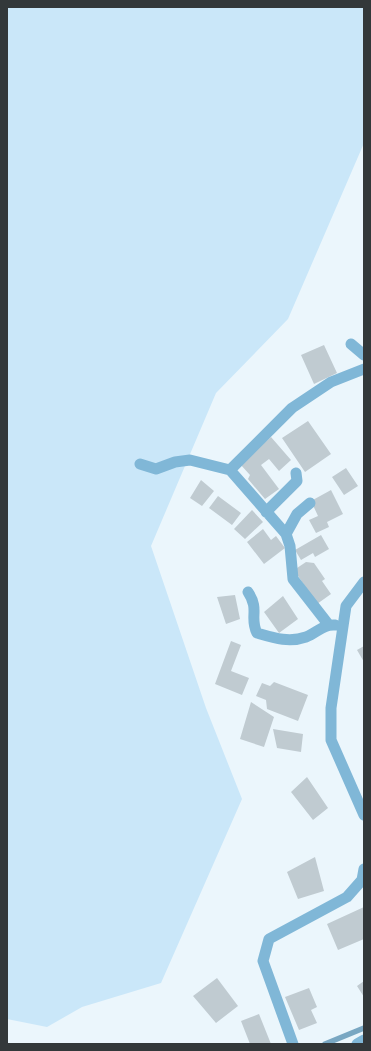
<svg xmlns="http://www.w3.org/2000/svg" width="371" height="1051" viewBox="0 0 371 1051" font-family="'Alegreya Sans',sans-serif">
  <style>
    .green { fill: #cae7f9 }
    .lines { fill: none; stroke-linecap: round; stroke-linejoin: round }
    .stream { stroke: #79a7c2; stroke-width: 5.5 }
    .building { fill: #c0cbd1 }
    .minor { stroke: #80b7d7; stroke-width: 11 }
  </style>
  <rect width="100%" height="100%" fill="#ebf6fc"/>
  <path class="green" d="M7,7H364V143L288,319L216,393L151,546L206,708L242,799L161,983L82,1007L47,1027L7,1019Z"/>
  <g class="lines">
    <path class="stream" d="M325,1044L364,1028"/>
  </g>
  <path class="building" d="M324,345L337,373L314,384L301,355Z
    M308,421L331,454L305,472L282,438Z
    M271,437L291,460L279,471L269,459L261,465L279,489L265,499L248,479L250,475L240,464Z
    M346,468L358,486L344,495L332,477Z
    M201,480L214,491L202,506L190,498Z
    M331,490L343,514L327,522L329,527L316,533L309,520L318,516L311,501Z
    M218,496L241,513L232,525L209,508Z
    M252,510L263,522L245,539L234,529Z
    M263,529L271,540L276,536L285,548L264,564L247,542Z
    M321,535L329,549L315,557L313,553L301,560L295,550Z
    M306,562L314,563L325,579L322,581L331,594L317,604L294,570Z
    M235,595L240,619L226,624L217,597Z
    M283,596L298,619L279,633L264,612Z
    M231,641L241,645L231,671L249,678L242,695L215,684Z
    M364,646V662L357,650Z
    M274,682L308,695L298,721L267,709L266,700L256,696L262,683L270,686Z
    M251,702L274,717L264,747L240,739Z
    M273,729L303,734L301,752L277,748Z
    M307,777L328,808L313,820L291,792Z
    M315,857L324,891L298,899L287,872Z
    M364,907V939L338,950L327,924Z
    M217,978L238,1006L216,1023L193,996Z
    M364,981V997L357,986Z
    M309,988L317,1007L311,1010L317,1023L299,1030L285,997Z
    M259,1014L271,1044H250L241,1021Z"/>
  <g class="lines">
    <path class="minor" d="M351,344L364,355
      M140,464L156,469L175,462L190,460L230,470
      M310,503L297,514L286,534L290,546L293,579L328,624
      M266,512L297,481L296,473
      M286,534L230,470L292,408L331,382L364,369
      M364,582L346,606L331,708V740L364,815
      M248,592C260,610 249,617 257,633C274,638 289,643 306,637C317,633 323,624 335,625
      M293,1044L263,961L269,939L347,897L362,880L364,869
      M357,1044L364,1040"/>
  </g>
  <rect width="371" height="1051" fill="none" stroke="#33383a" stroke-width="16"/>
</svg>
